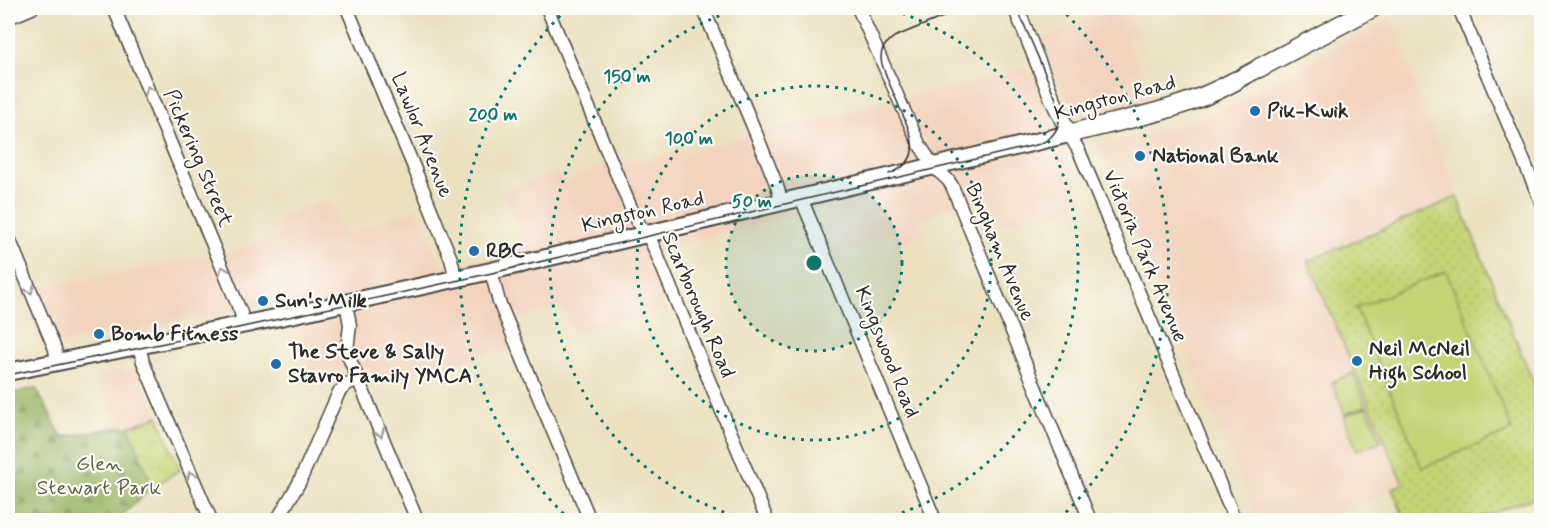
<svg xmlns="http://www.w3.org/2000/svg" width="1549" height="528" viewBox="0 0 1549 528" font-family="Mynerve,sans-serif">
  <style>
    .built { fill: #f2d4be }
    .grass { fill: url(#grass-dots); stroke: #788050; stroke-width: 1.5 }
    .forest { fill: url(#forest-firs); stroke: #637049; stroke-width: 1.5 }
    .park { fill: url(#park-crowns); stroke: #788050; stroke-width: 1.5 }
    .garden { fill: #c4d476; stroke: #788050; stroke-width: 1.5 }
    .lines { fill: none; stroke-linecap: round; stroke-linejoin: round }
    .minor-casing { stroke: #484641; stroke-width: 15 }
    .tertiary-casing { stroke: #484641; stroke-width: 18 }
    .secondary-casing { stroke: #484641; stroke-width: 20 }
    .primary-casing { stroke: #484641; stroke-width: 21 }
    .minor { stroke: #fff; stroke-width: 12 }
    .tertiary { stroke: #fff; stroke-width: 15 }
    .secondary { stroke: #fff; stroke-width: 16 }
    .primary { stroke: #fff; stroke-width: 18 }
    .tram { stroke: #2b2b2b; stroke-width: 1.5 }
    .oneway { stroke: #a0a0a0 }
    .ring { fill: none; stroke: #0f766e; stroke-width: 3; stroke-dasharray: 3 6 }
    .poi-dot { fill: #1f6fb2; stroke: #fdfcf7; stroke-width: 2 }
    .labels { text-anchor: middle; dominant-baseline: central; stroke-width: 4.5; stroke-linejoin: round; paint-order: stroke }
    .street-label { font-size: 21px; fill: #2b2b2b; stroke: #fdfcf7 }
    .poi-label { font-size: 21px; font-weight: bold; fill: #2b2b2b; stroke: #fdfcf7; text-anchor: start }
    .park-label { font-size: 21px; fill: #595e42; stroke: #fdfcf7 }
    .centre { fill: #0f766e; stroke: #fdfcf7; stroke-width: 3 }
    .ring-label { font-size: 18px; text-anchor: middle; font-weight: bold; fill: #0f766e; stroke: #fdfcf7; stroke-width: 4.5; stroke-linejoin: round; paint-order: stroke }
  </style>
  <defs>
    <pattern id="grass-dots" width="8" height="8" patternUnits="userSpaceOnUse" patternTransform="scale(1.5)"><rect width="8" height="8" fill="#c4d476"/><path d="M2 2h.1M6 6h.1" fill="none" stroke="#a9b666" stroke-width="1.8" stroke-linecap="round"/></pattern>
    <pattern id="forest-firs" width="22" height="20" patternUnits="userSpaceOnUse" patternTransform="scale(1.5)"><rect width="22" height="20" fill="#9bb667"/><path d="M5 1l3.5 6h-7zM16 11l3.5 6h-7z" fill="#7f9455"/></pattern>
    <pattern id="park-crowns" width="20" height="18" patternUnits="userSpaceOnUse" patternTransform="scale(1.5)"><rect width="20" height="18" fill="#c4d476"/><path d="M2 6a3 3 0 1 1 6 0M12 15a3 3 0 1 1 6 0" fill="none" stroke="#a9b666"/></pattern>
  </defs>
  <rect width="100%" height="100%" fill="#fdfcf7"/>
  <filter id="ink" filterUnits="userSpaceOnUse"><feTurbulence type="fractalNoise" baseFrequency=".0167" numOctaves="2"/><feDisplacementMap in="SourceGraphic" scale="12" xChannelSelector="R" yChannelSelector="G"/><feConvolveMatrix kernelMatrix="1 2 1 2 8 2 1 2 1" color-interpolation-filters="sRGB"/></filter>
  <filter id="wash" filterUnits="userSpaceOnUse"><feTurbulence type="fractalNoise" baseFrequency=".008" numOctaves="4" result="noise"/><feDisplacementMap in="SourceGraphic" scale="24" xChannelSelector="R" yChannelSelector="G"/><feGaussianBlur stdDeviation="1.35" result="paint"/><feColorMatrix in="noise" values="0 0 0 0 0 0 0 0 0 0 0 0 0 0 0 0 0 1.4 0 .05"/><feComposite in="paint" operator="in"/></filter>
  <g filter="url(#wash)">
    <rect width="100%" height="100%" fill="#ebe1bf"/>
    <path class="built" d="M1115,8H1128L1139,34L1126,38L1155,101L1078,119L1040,40Z
      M1474,8H1512L1482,28Z
      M1391,17L1457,197L1541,401V495L1474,520H1405L1392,491L1320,520H1263L1258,519L1172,321L1098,146L1208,117Z
      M1029,67L1085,202L1046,218L1042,209L1000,227L989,201L969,208L965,201L918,219L923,233L897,245L892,234L838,256L818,211L655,250L645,253L668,309L573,332L561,307L516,318L525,338L508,349L369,384L361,366L311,374L292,300L41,348L22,292L233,251L281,235L276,218L329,199L344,235L417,208L441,268L526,248L503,191L558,171L563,183L598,166L700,149L743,137L854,111L879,102L925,93L1009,73Z
      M137,369L158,416L129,427H120L96,375Z"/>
    <path class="grass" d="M1457,197L1541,401V495L1474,520H1405L1392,488L1403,484L1308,261Z"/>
    <path class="forest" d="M36,388L62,437L120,427H129L153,487L117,520H8V454L14,452L8,425V394Z"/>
    <path class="park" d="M158,416L180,470L153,487L129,427Z"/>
    <path class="garden" d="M1446,271L1512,430L1422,468L1356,308Z
      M1353,373L1366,406L1345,414L1332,382Z
      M1367,407L1381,441L1357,450L1344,416Z"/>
  </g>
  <g filter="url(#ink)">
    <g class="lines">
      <g class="minor-casing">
        <path id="minor" d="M114,8L217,255L241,313L243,325
          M347,8L413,165L451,259L456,279
          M547,8L636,220L649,237L655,250L767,520
          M703,8L757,136L777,186L782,202
          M858,8L919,144L934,167L948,180L952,186L1090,520
          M1459,8L1542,204
          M8,18L32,8
          M1069,134L1079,151L1235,520
          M801,198L935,520
          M8,236L55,349L57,362
          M491,271L499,302L590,520
          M346,303L350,325L347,350L348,355L417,520
          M139,345L143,362L211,520
          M277,520L299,483L339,392L347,384L358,379"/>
      </g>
      <g class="tertiary-casing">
        <path id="tertiary" d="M1016,8L1053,100L1069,134"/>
      </g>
      <g class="secondary-casing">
        <path id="secondary" d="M1235,81L1259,68
          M8,372L295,314L491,271L1069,134"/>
      </g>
      <g class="primary-casing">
        <path id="primary" d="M1259,68L1372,8
          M1069,134C1125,119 1184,110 1235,81"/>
      </g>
      <use href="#minor" class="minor"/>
      <use href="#tertiary" class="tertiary"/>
      <use href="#secondary" class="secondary"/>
      <use href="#primary" class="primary"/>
      <path class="tram" d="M889,174C923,161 913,139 902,113C897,101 892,90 887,78C884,69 879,61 882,51C884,44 889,41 894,37L965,8
        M8,375L238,328L492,273L1040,144C1061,134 1062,119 1056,99L1017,8"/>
    </g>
    <defs><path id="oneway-chevron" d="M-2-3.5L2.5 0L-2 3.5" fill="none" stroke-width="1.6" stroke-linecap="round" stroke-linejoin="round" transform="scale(1.5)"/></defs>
    <g class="oneway">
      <use href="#oneway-chevron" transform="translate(149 90) rotate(-113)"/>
      <use href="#oneway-chevron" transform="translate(223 270) rotate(-112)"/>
      <use href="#oneway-chevron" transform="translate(30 290) rotate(67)"/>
      <use href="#oneway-chevron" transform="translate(380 433) rotate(67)"/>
      <use href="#oneway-chevron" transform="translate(191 475) rotate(-113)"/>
    </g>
  </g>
  <circle cx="814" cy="263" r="88" fill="#0f766e" fill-opacity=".12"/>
  <g class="ring">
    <circle cx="814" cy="263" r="88"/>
    <circle cx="814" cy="263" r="177"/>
    <path d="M750 520A265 265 0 0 1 743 8M885 8A265 265 0 0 1 878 520"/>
    <path d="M570 520A354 354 0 0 1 568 8M1060 8A354 354 0 0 1 1058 520"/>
  </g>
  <g class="poi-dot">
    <circle cx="1255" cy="111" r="6"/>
    <circle cx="1140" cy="156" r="6"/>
    <circle cx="474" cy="251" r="6"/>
    <circle cx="263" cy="301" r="6"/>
    <circle cx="99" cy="334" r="6"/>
    <circle cx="1357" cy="361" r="6"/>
    <circle cx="276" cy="364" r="6"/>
  </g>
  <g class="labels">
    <g class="street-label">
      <text transform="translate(1115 98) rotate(-15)">Kingston Road</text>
      <text transform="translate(422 135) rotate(68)">Lawlor Avenue</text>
      <text transform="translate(198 158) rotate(67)">Pickering Street</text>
      <text transform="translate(643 212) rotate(-13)">Kingston Road</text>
      <text transform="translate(1000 252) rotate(67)">Bingham Avenue</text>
      <text transform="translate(1145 256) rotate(67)">Victoria Park Avenue</text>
      <text transform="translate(698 305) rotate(67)">Scarborough Road</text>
      <text transform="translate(887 352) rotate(68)">Kingswood Road</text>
    </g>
    <g class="poi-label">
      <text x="1267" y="111">Pik-Kwik</text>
      <text x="1152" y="156">National Bank</text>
      <text x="486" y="251">RBC</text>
      <text x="275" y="301">Sun's Milk</text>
      <text x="111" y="334">Bomb Fitness</text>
      <text x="1369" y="349">Neil McNeil<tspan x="1369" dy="24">High School</tspan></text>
      <text x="288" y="352">The Steve &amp; Sally<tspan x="288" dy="24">Stavro Family YMCA</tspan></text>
    </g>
    <g class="park-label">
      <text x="99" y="464">Glen<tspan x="99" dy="24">Stewart Park</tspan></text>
    </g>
  </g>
  <circle cx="814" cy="263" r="9" class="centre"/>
  <g class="ring-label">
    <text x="627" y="82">150 m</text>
    <text x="493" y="120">200 m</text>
    <text x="689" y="144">100 m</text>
    <text x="752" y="207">50 m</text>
  </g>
  <rect width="1549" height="528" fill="none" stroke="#fdfcf7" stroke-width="30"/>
</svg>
